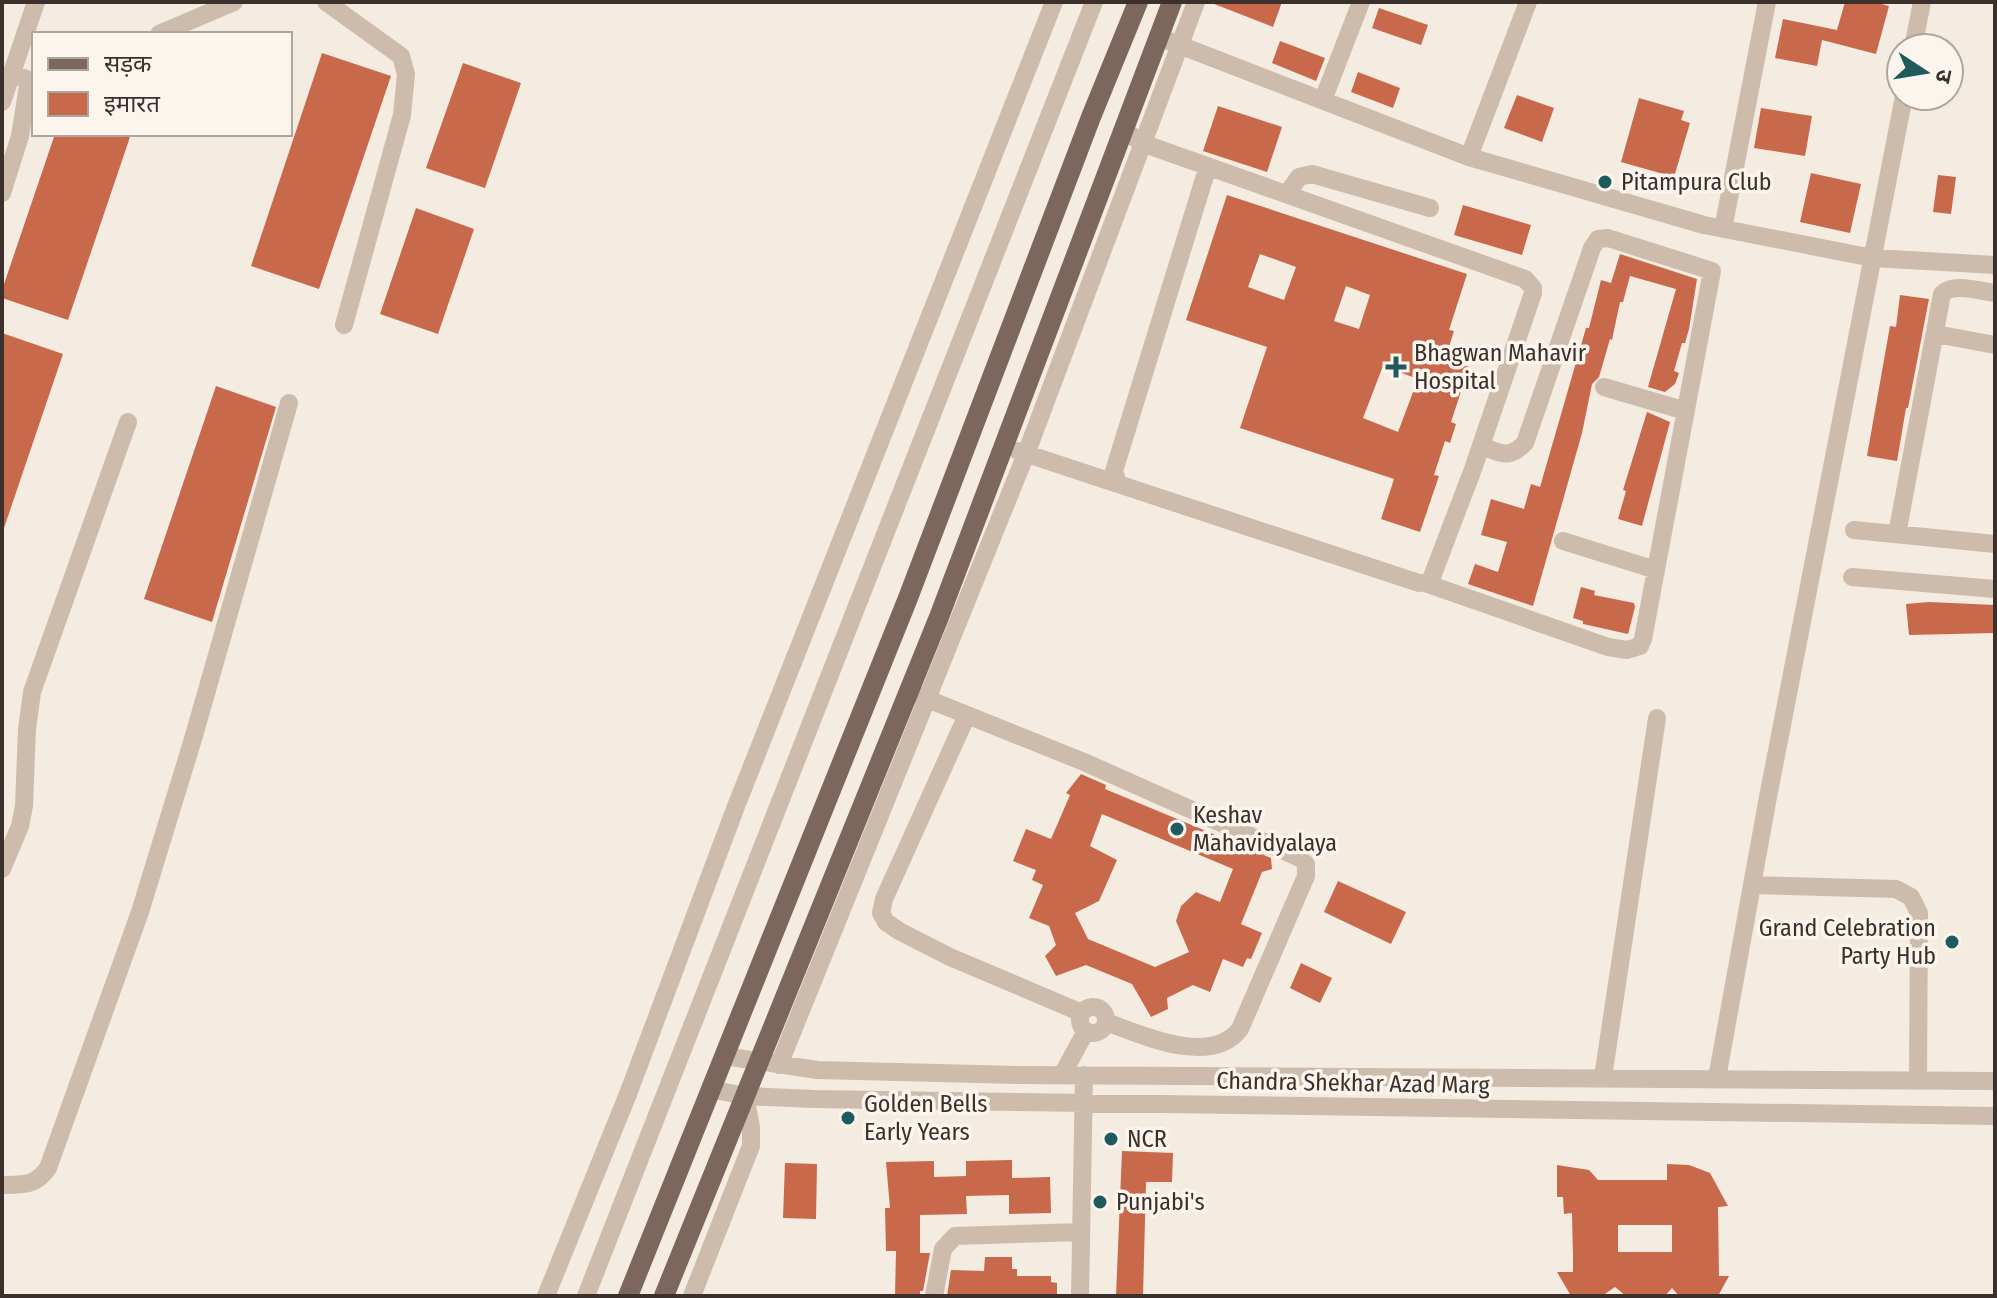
<svg xmlns="http://www.w3.org/2000/svg" width="1997" height="1298" viewBox="0 0 1997 1298" font-family="'Fira Sans Condensed','Noto Sans Devanagari',sans-serif">
  <style>
    .building { fill: #c8694b; fill-rule: evenodd }
    .lines { fill: none; stroke-linecap: round; stroke-linejoin: round }
    .minor { stroke: #cdbbac; stroke-width: 18 }
    .major { stroke: #7d675c; stroke-width: 20 }
    .poi-dot { fill: #1f5a5e; stroke: #fbf5ee; stroke-width: 3 }
    .labels { text-anchor: middle; dominant-baseline: central; stroke-width: 7; stroke-linejoin: round; paint-order: stroke }
    .poi-label { font-size: 24px; fill: #3b302b; stroke: #fbf5ee; text-anchor: start }
    .street-label { font-size: 24px; fill: #3b302b; stroke: #fbf5ee }
  </style>
  <rect width="100%" height="100%" fill="#f4ebe1"/>
  <path class="building" d="M1209,2H1282L1273,27Z
    M1845,2H1874L1889,6L1876,54L1822,40L1817,66L1775,58L1783,19L1837,30Z
    M1379,8L1428,25L1421,45L1372,28Z
    M1280,41L1325,58L1316,81L1272,63Z
    M322,53L391,76L319,289L251,266Z
    M463,63L521,83L485,188L426,168Z
    M1358,72L1400,88L1393,108L1351,92Z
    M1517,95L1554,108L1542,142L1504,128Z
    M1639,98L1684,111L1681,120L1690,123L1674,177L1621,162Z
    M1218,106L1282,127L1267,172L1203,151Z
    M1761,108L1812,116L1805,156L1754,148Z
    M55,134H131L68,320L2,298V290Z
    M1811,173L1861,184L1850,233L1800,222Z
    M1938,175L1956,177L1951,214L1933,212Z
    M1227,195L1467,274L1449,330L1454,331L1445,359L1469,367L1451,422L1456,424L1450,443L1445,441L1434,475L1439,476L1420,532L1381,519L1394,479L1240,428L1267,347L1186,320ZM1260,254L1296,267L1284,300L1248,287ZM1346,286L1370,295L1359,329L1334,321ZM1383,366L1418,379L1398,432L1363,418Z
    M1463,205L1531,225L1522,255L1454,235Z
    M416,208L474,229L438,334L380,314Z
    M1620,254L1697,279L1689,329L1685,343H1682L1674,371L1679,373L1675,384L1665,392L1648,387L1676,289L1630,276L1623,302H1620L1612,340L1610,339L1599,377L1592,384L1582,433L1533,606L1468,584L1475,564L1498,572L1507,542L1481,535L1491,499L1524,509L1531,484L1540,487L1586,328H1589L1601,280L1611,283Z
    M1900,295L1929,299L1908,408H1906L1897,461L1867,456L1890,326L1896,327Z
    M2,333L63,354L4,528H2Z
    M216,386L276,407L212,622L144,599Z
    M1647,412L1670,422L1642,526L1618,519L1626,491L1623,490Z
    M1581,587L1595,591L1594,595L1634,603L1635,607L1628,634L1583,624V621L1573,618Z
    M1929,602L1995,605V633L1909,635L1906,604Z
    M1081,774L1106,785L1105,789L1271,858L1272,869L1262,872L1241,924L1262,933L1251,959L1247,958L1243,967L1223,959L1210,992L1193,985L1167,998L1168,1009L1151,1017L1132,984L1086,965L1056,976L1045,956L1056,945L1049,926L1029,918L1043,885L1032,880L1036,870L1013,861L1026,829L1051,839L1070,795L1066,793ZM1102,814L1233,869L1220,902L1196,892L1181,906L1176,921L1189,952L1155,967L1088,939L1075,913L1099,901L1117,860L1090,846Z
    M1338,881L1406,912L1391,944L1324,912Z
    M1301,963L1332,978L1320,1003L1290,988Z
    M1122,1151L1173,1153L1172,1182H1146L1143,1296H1116Z
    M1012,1160V1178L1050,1177L1051,1213L1009,1214V1195L966,1196L967,1214L920,1215V1253H930L923,1291H920V1296H895L896,1251H886L885,1208H890L886,1162L934,1161V1177L966,1176V1161Z
    M785,1163L817,1164L816,1219L783,1218Z
    M1667,1164L1689,1165L1710,1173L1728,1206L1718,1207L1719,1276H1729L1718,1296H1679L1672,1288L1665,1296H1626L1615,1287L1602,1296H1571L1557,1272H1573V1257L1572,1213L1564,1214L1563,1197H1557V1165L1589,1170L1598,1180H1667ZM1618,1225H1672V1252H1618Z
    M985,1257H1012V1269H1017V1276H1051V1282L1057,1283V1296H947L951,1270L984,1271Z"/>
  <g class="lines">
    <path class="minor" d="M326,2L401,56L406,74L402,115L344,325
      M159,34L234,2
      M1169,41L1469,157L1704,225L1873,258L1995,265
      M1913,48L1922,2
      M1323,100L1361,2
      M2,102L36,2
      M1124,130L1142,143L1525,279L1533,288V293L1473,469L1430,582L1419,583L1118,484L1114,471L1208,166
      M1469,157L1528,2
      M2,193L20,136L28,86L26,79L13,74
      M1287,194L1299,177L1312,174L1430,208
      M1723,229L1767,2
      M1936,334L1995,345
      M1604,387L1686,411
      M1018,451L1118,484
      M1854,530L1995,544
      M1897,534L1942,294C1953,282 1980,291 1995,293
      M1563,541L1656,570
      M1852,577L1995,589
      M1425,583L1608,647L1627,650L1640,646L1643,639L1712,271L1608,238L1598,239L1592,248L1525,443C1508,460 1501,453 1481,446
      M915,694L1084,762L1300,858L1306,864V876L1240,1029C1211,1067 1142,1035 1106,1022
      M967,715L884,899L881,913L886,922L899,931L950,957L1082,1013
      M2,869L20,826L24,806L27,729L32,692L128,422
      M1752,885L1896,889L1911,897L1919,913L1918,1080
      M1080 1020a13 13 0 1 1 26 0a13 13 0 1 1-26 0Z
      M724,1056L817,1070L1017,1075L1995,1081
      M779,1065L1026,454L1196,2
      M1062,1075L1086,1031
      M1603,1077L1657,718
      M1717,1078L1768,797L1904,96
      M710,1089L745,1096L815,1099L1995,1116
      M2,1185C22,1185 36,1186 48,1168L140,912L193,739L289,403
      M546,1296L628,1094L735,809L1054,2
      M586,1296L1094,2
      M692,1296L751,1146V1127L745,1096
      M934,1296L943,1249L955,1236L1081,1232
      M1080,1296L1084,1075"/>
    <path class="major" d="M628,1296L908,598L1091,117L1138,2
      M664,1296L939,617L1172,2"/>
  </g>
  <g class="poi-dot">
    <circle cx="1605" cy="182" r="8"/>
    <path d="M1392 355h8v8h8v8h-8v8h-8v-8h-8v-8h8z"/>
    <circle cx="1177" cy="829" r="8"/>
    <circle cx="1952" cy="942" r="8"/>
    <circle cx="848" cy="1118" r="8"/>
    <circle cx="1111" cy="1139" r="8"/>
    <circle cx="1100" cy="1202" r="8"/>
  </g>
  <g class="labels">
    <g class="poi-label">
      <text x="1621" y="182">Pitampura Club</text>
      <text x="1414" y="353">Bhagwan Mahavir<tspan x="1414" dy="28">Hospital</tspan></text>
      <text x="1193" y="815">Keshav<tspan x="1193" dy="28">Mahavidyalaya</tspan></text>
      <text x="1936" y="928" text-anchor="end">Grand Celebration<tspan x="1936" dy="28">Party Hub</tspan></text>
      <text x="864" y="1104">Golden Bells<tspan x="864" dy="28">Early Years</tspan></text>
      <text x="1127" y="1139">NCR</text>
      <text x="1116" y="1202">Punjabi's</text>
    </g>
    <g class="street-label">
      <text transform="translate(1353 1083) rotate(1)">Chandra Shekhar Azad Marg</text>
    </g>
  </g>
  <rect width="1997" height="1298" fill="none" stroke="#3b302b" stroke-width="8"/>
  <rect x="32" y="32" width="260" height="104" fill="#fbf5ee" stroke="#aea6a0" stroke-width="2"/>
  <rect x="48" y="58" width="40" height="12" fill="#7d675c" stroke="#aea6a0" stroke-width="2"/>
  <text x="104" y="72" font-size="24" fill="#3b302b">सड़क</text>
  <rect x="48" y="92" width="40" height="24" fill="#c8694b" stroke="#aea6a0" stroke-width="2"/>
  <text x="104" y="112" font-size="24" fill="#3b302b">इमारत</text>
  <g transform="translate(1925 72) rotate(102)"><circle r="38" fill="#fbf5ee" stroke="#aea6a0" stroke-width="2"/>
  <path d="M0-6L14 30L0 20L-14 30Z" fill="#1f5a5e"/>
  <text y="-12" font-size="22" font-weight="bold" text-anchor="middle" fill="#3b302b">उ</text>
  </g>
</svg>
